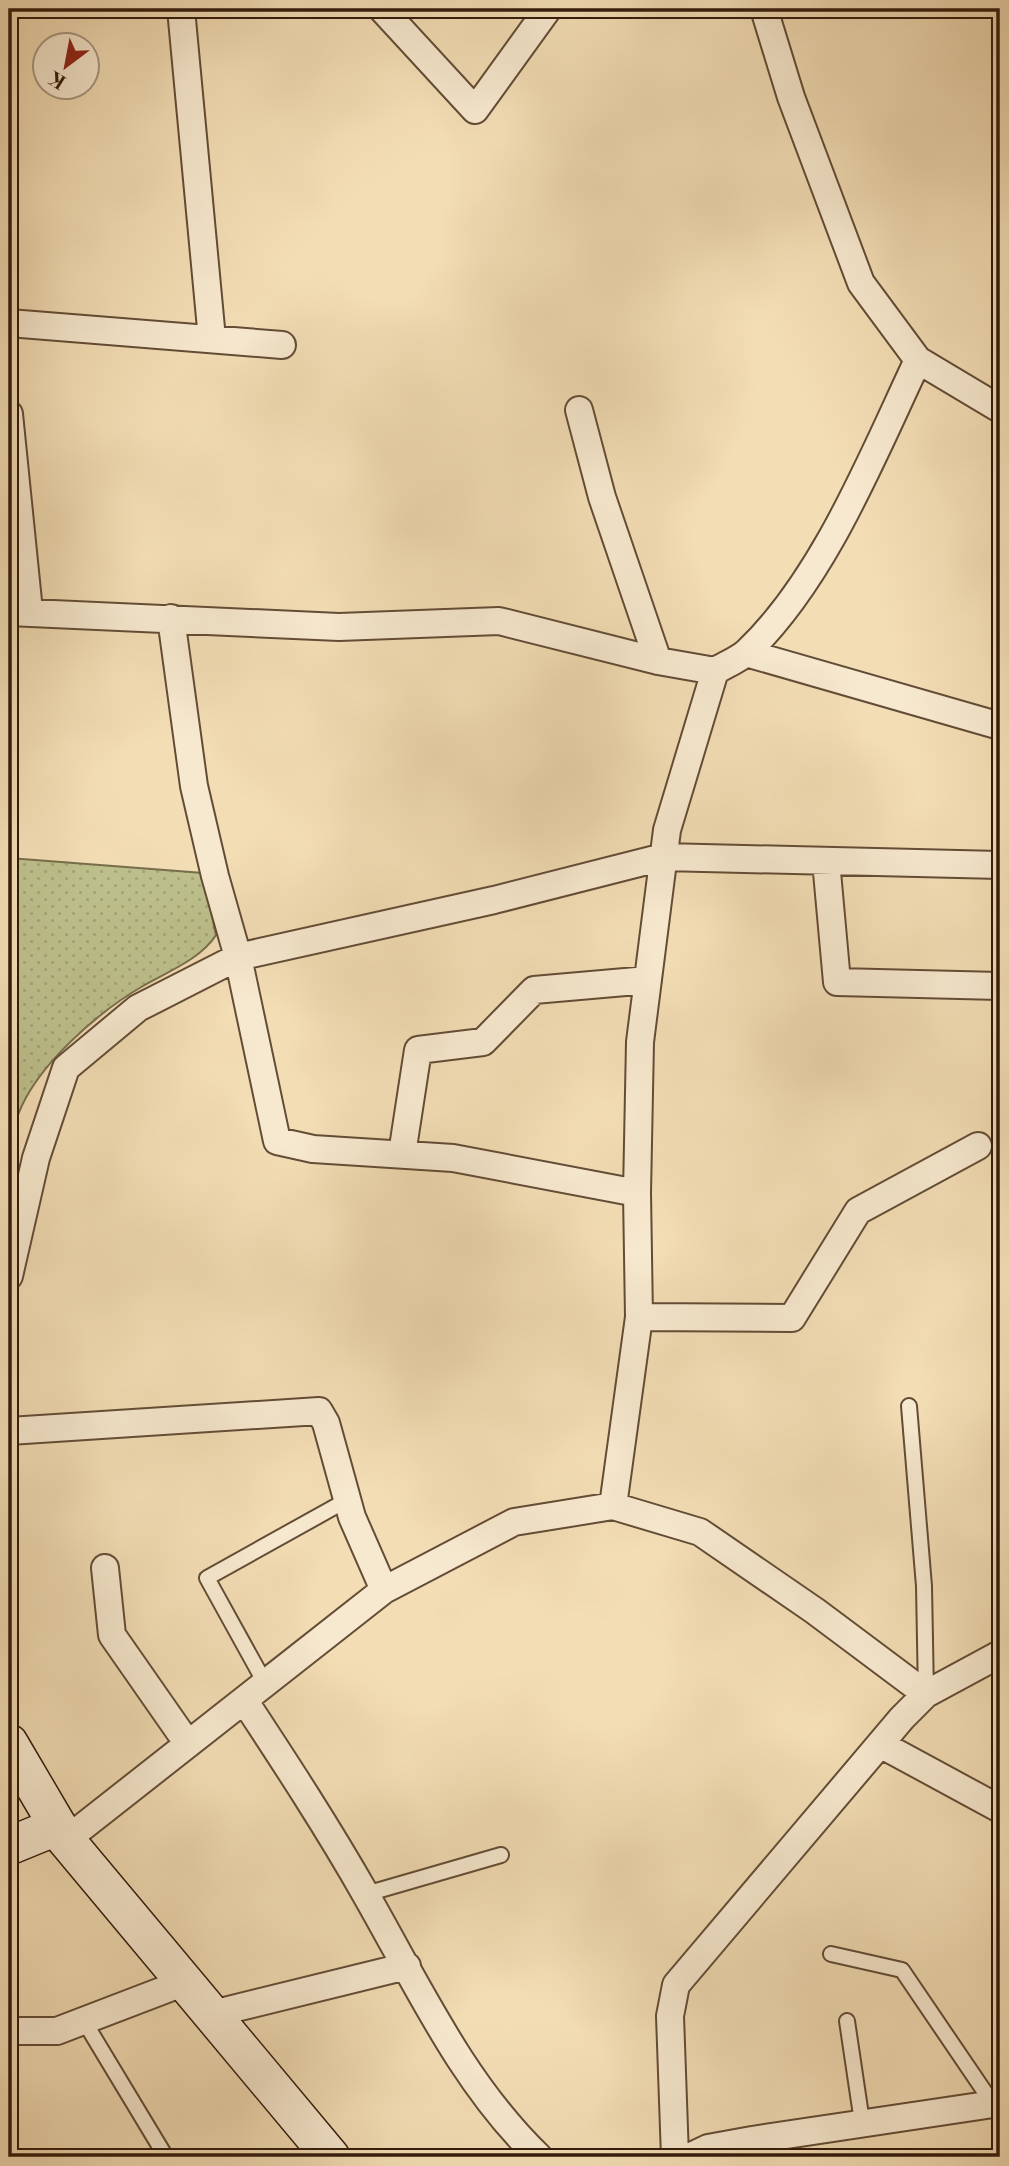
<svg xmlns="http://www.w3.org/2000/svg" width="1009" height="2166" viewBox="0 0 1009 2166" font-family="'Libre Bodoni',serif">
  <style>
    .park { fill: url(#park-dots); stroke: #786e4c; stroke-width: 2 }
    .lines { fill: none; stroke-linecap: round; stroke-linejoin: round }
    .lane-casing { stroke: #634c36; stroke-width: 18 }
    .street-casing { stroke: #634c36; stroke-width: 30 }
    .secondary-casing { stroke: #331b0c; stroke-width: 40 }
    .lane { stroke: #f7e9cf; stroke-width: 14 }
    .street { stroke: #f7e9cf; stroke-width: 26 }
    .secondary { stroke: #f7e9cf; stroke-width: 37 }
  </style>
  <defs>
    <pattern id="park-dots" width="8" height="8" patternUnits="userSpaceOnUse" patternTransform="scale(1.75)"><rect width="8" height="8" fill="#bdc08c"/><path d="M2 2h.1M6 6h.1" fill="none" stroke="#a3a478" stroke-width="1.8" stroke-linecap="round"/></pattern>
  </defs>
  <rect width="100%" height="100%" fill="#f3ddb5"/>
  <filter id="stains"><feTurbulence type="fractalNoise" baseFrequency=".00286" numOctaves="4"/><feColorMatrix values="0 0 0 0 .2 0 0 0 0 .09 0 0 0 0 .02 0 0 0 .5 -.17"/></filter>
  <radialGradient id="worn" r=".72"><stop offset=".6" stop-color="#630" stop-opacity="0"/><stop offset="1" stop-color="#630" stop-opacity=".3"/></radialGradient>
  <path class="park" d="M9,858L203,873L216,935C201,959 167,972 143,986C98,1012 36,1066 18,1115C10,1139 14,1170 9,1195Z"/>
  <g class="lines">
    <g class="lane-casing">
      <path id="lane" d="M909,1406L924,1586L926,1694
        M265,1683L207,1578L347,1500
        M366,1894L501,1855
        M831,1954L902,1970L993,2104
        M84,2021L166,2157
        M847,2021L862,2122"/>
    </g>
    <g class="street-casing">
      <path id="street" d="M181,9L212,339
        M382,9L475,110L548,9
        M764,9L791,97L861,283L918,360L1000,409
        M9,323L282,345
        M579,410L602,497L658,661
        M9,414L29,611
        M9,612L339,627L499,621L658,661L715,671
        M171,618L194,786L215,876L238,957L277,1141L313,1149L453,1158L637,1193
        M746,653L1000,726
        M826,861L837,982L1000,986
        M402,1154L418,1050L483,1042L534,990L648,980
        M9,1276L36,1158L66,1068L138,1008L238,957L494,900L663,857L1000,865
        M639,1317L792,1318L858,1211L978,1146
        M9,1431L319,1411L326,1423L352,1517L384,1590
        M613,1506L639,1317L637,1193L640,1042L667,830L715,671C725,665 738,660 747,652C824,579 873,455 918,360
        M105,1568L112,1635L188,1744
        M244,1700C286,1764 328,1828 366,1895C418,1986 463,2084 539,2157
        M880,1744L1000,1809
        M66,1840L384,1590L514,1522L613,1506L700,1532L815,1611L926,1694
        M212,2014L407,1966
        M9,2031H57L185,1982
        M675,2157L670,2016L676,1985L902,1718L926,1694L1000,1654
        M689,2157L708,2148L752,2140L1000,2103"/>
    </g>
    <g class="secondary-casing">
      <path id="secondary" d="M9,1743L66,1840L331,2157
        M9,1846L58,1826"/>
    </g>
    <use href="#lane" class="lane"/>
    <use href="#street" class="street"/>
    <use href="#secondary" class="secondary"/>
  </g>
  <rect width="1009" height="2166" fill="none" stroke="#f3ddb5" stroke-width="35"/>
  <rect x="10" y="10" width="988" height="2145" fill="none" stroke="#331b0c" stroke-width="3.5"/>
  <rect x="18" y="18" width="974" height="2131" fill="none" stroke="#331b0c" stroke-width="2"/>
  <g transform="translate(66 66) rotate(212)"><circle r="33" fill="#f7e9cf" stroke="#a99781" stroke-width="2"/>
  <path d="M0-5L12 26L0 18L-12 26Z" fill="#8f2418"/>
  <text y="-10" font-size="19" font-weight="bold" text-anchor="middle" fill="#331b0c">K</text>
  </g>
  <rect width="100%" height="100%" filter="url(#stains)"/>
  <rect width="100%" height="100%" fill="url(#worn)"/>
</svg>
